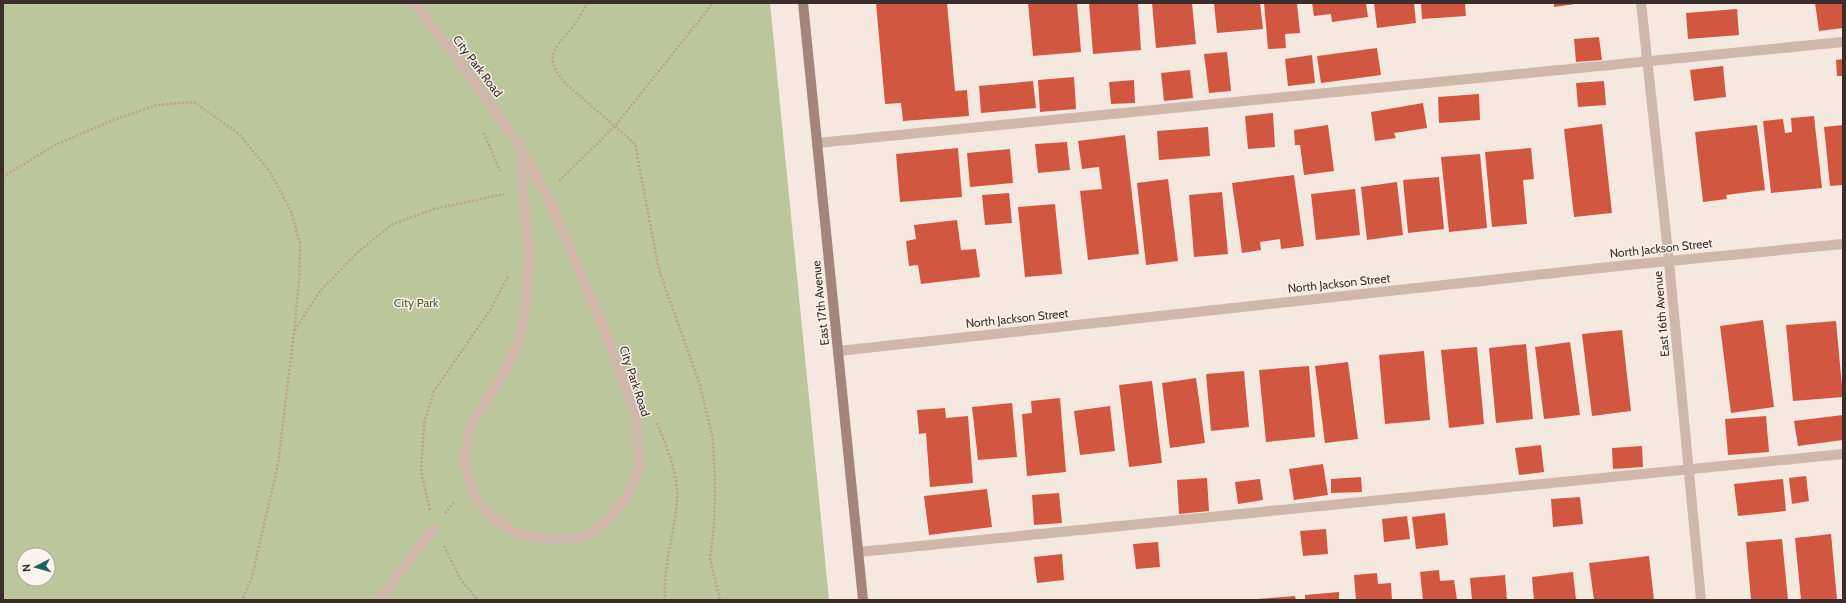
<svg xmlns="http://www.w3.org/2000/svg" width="1846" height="603" viewBox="0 0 1846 603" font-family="Cabin,sans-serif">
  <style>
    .green { fill: #bcc69d; fill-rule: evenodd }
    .building { fill: #d15741 }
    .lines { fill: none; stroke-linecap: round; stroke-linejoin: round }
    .path { stroke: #bba093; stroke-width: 2.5; stroke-dasharray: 2 2; stroke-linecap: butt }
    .lane { stroke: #cfb7a9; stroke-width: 10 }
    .street { stroke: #cfb7a9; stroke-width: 10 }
    .secondary { stroke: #a3857a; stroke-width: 10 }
    .labels { text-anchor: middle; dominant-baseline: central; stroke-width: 3; stroke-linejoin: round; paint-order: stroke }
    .street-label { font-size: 12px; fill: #3b2d29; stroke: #fcf3ec }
    .park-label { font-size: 12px; fill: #4f5c2a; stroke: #fcf3ec }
  </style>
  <rect width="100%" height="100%" fill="#f5e8df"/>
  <path class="green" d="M3,3H770L829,600H3ZM24,555H48V579H24Z"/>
  <path class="building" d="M876,3H947L955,91L967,90L969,116L903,121L901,103L885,104Z
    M1028,3H1077L1081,52L1033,56Z
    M1089,3H1138L1141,50L1093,54Z
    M1152,3H1192L1196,44L1156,48Z
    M1214,3H1260L1263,29L1217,33Z
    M1264,3H1297L1300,33L1285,34L1286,48L1268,49Z
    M1312,3H1366L1368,17L1332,22L1331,14L1314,16Z
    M1374,3H1414L1416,23L1377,28Z
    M1421,3H1465L1466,16L1422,19Z
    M1554,3H1575V4L1554,7Z
    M1815,3H1843V28L1819,31Z
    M1737,9L1739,35L1688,39L1686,13Z
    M1599,37L1602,60L1576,62L1574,39Z
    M1377,48L1381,75L1321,83L1317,56Z
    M1227,52L1231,91L1209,93L1204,54Z
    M1312,55L1315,83L1288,86L1285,59Z
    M1843,59V76H1837L1836,60Z
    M1723,66L1726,97L1694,101L1690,70Z
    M1190,70L1193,98L1164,101L1161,73Z
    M1074,77L1076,109L1040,112L1038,80Z
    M1134,80L1135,103L1111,104L1109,82Z
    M1033,81L1036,108L981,113L979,86Z
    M1604,81L1606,105L1578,107L1576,83Z
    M1479,94L1480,120L1439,123L1438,97Z
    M1423,103L1427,128L1394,133L1396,138L1375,141L1371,112Z
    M1273,113L1275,147L1248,149L1245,116Z
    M1814,116L1822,188L1771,193L1763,121L1783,119L1785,133L1792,132L1791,118Z
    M1602,124L1612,213L1574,217L1564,129Z
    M1328,125L1334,171L1304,175L1300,145H1295L1294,130Z
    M1757,125L1765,190L1726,195L1727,199L1703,202L1695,132Z
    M1843,125V185L1830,186L1824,127Z
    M1208,127L1210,156L1159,160L1157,131Z
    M1125,135L1139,254L1088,260L1080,191L1102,189L1099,167L1082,169L1078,141Z
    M1067,142L1070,170L1038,173L1035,144Z
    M958,148L962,197L900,202L896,154Z
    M1531,148L1534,179L1523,180L1527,224L1492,227L1485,152Z
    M1010,149L1013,183L970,187L967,153Z
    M1480,154L1487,228L1449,232L1441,157Z
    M1294,175L1304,246L1281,249L1280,239L1260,242L1261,250L1242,253L1232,183Z
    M1439,177L1444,229L1408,233L1403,180Z
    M1168,179L1178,261L1146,265L1137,183Z
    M1397,182L1403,235L1367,240L1361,187Z
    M1355,189L1360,235L1316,240L1311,194Z
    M1222,192L1228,254L1194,257L1189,195Z
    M1009,193L1012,223L985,225L982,195Z
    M1055,204L1062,274L1025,277L1018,207Z
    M957,220L961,250L976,249L980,277L921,284L918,265L909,266L906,241L916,239L914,225Z
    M1763,320L1774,407L1731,413L1720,326Z
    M1836,321L1843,397L1793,401L1786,325Z
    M1622,330L1631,411L1592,416L1582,334Z
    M1570,342L1580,415L1544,419L1535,347Z
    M1526,344L1533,419L1496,423L1489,348Z
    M1477,347L1484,424L1449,428L1441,350Z
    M1424,351L1430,420L1385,424L1379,355Z
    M1348,362L1358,439L1325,443L1315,366Z
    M1309,366L1315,437L1266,442L1259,370Z
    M1244,371L1249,427L1211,431L1206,374Z
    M1196,378L1205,443L1170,448L1162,383Z
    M1152,381L1162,463L1129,467L1119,385Z
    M1060,398L1066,472L1027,476L1022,414L1032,413L1031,401Z
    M1012,403L1017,457L978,460L972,407Z
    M1110,406L1115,451L1080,455L1074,411Z
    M945,408L946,418L968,416L973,483L930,487L926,433L919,434L917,410Z
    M1843,415V440L1798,446L1794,421Z
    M1766,416L1769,452L1728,455L1725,419Z
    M1541,445L1544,472L1519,475L1515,448Z
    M1642,446L1643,467L1613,469L1612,448Z
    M1323,464L1328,495L1294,500L1289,469Z
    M1806,476L1809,501L1792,504L1789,478Z
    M1361,477L1362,492L1331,493V479Z
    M1207,478L1209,511L1179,514L1177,480Z
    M1260,479L1263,500L1238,504L1235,482Z
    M1783,479L1786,511L1738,516L1734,484Z
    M987,489L992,527L929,535L924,496Z
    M1059,493L1062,523L1034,525L1032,495Z
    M1580,497L1583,524L1553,527L1551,499Z
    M1445,513L1448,545L1416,549L1412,517Z
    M1407,516L1410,539L1384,542L1382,519Z
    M1326,529L1328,554L1303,556L1300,531Z
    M1831,534L1837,600H1801L1795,538Z
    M1782,539L1788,600H1751L1746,542Z
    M1158,542L1160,567L1136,569L1133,544Z
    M1062,554L1064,580L1037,583L1034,557Z
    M1649,556L1654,600H1594L1589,563Z
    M1439,570L1440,581L1454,580L1457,600H1423L1420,572Z
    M1573,572L1576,600H1534L1532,577Z
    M1377,573L1378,584L1391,583L1392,600H1356L1354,575Z
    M1505,575L1507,600H1472L1470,578Z
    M1339,592V600H1305V595Z
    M1295,596L1296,600H1258V599Z"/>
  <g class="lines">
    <path class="path" d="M587,3C584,9 580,16 576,22C560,46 539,53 565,83L635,144L659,270L700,385L713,439L715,488L714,528L710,559L720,600
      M484,133L500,171
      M3,177L55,145L111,121L157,105L194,102L239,134L270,172L291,211L300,244L299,283L293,341L278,464L252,577L242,600
      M559,181L615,126L713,3
      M295,330L320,291L357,253L391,225L434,209L504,194
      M657,423C667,448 679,474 677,502C674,535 663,567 665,600
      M430,510L421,472L424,423L434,391L490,310L508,276
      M445,513L455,501
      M444,546L461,580L478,600"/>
    <path class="lane" d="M414,3L469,74L519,145L552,206L605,331L636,417L640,466L628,494L608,521L584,537L560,540L539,538L513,531L487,513L473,493L464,459L471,425L504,373L519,340L526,306L529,256L519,145
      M817,143L1843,42
      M859,552L1843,454
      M379,600L434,528"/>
    <path class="street" d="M1641,3L1669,261L1701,600
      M838,351L1628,265L1843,244"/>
    <path class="secondary" d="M803,3L863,600"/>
  </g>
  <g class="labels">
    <g class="street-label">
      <text transform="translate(478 66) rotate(53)">City Park Road</text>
      <text transform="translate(1661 248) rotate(-6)">North Jackson Street</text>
      <text transform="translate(1339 283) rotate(-6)">North Jackson Street</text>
      <text transform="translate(820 303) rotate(-96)">East 17th Avenue</text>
      <text transform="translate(1661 314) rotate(-95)">East 16th Avenue</text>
      <text transform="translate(1017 318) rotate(-6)">North Jackson Street</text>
      <text transform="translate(635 381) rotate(72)">City Park Road</text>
    </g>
    <g class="park-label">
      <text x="416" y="302">City Park</text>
    </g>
  </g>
  <rect width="1846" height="603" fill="none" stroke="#3b2d29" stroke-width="8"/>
  <g transform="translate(36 567) rotate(264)"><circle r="19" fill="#fcf3ec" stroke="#afa49e"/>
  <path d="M0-3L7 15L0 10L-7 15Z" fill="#1a6260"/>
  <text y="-6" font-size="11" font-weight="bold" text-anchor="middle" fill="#3b2d29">N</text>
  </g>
</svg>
